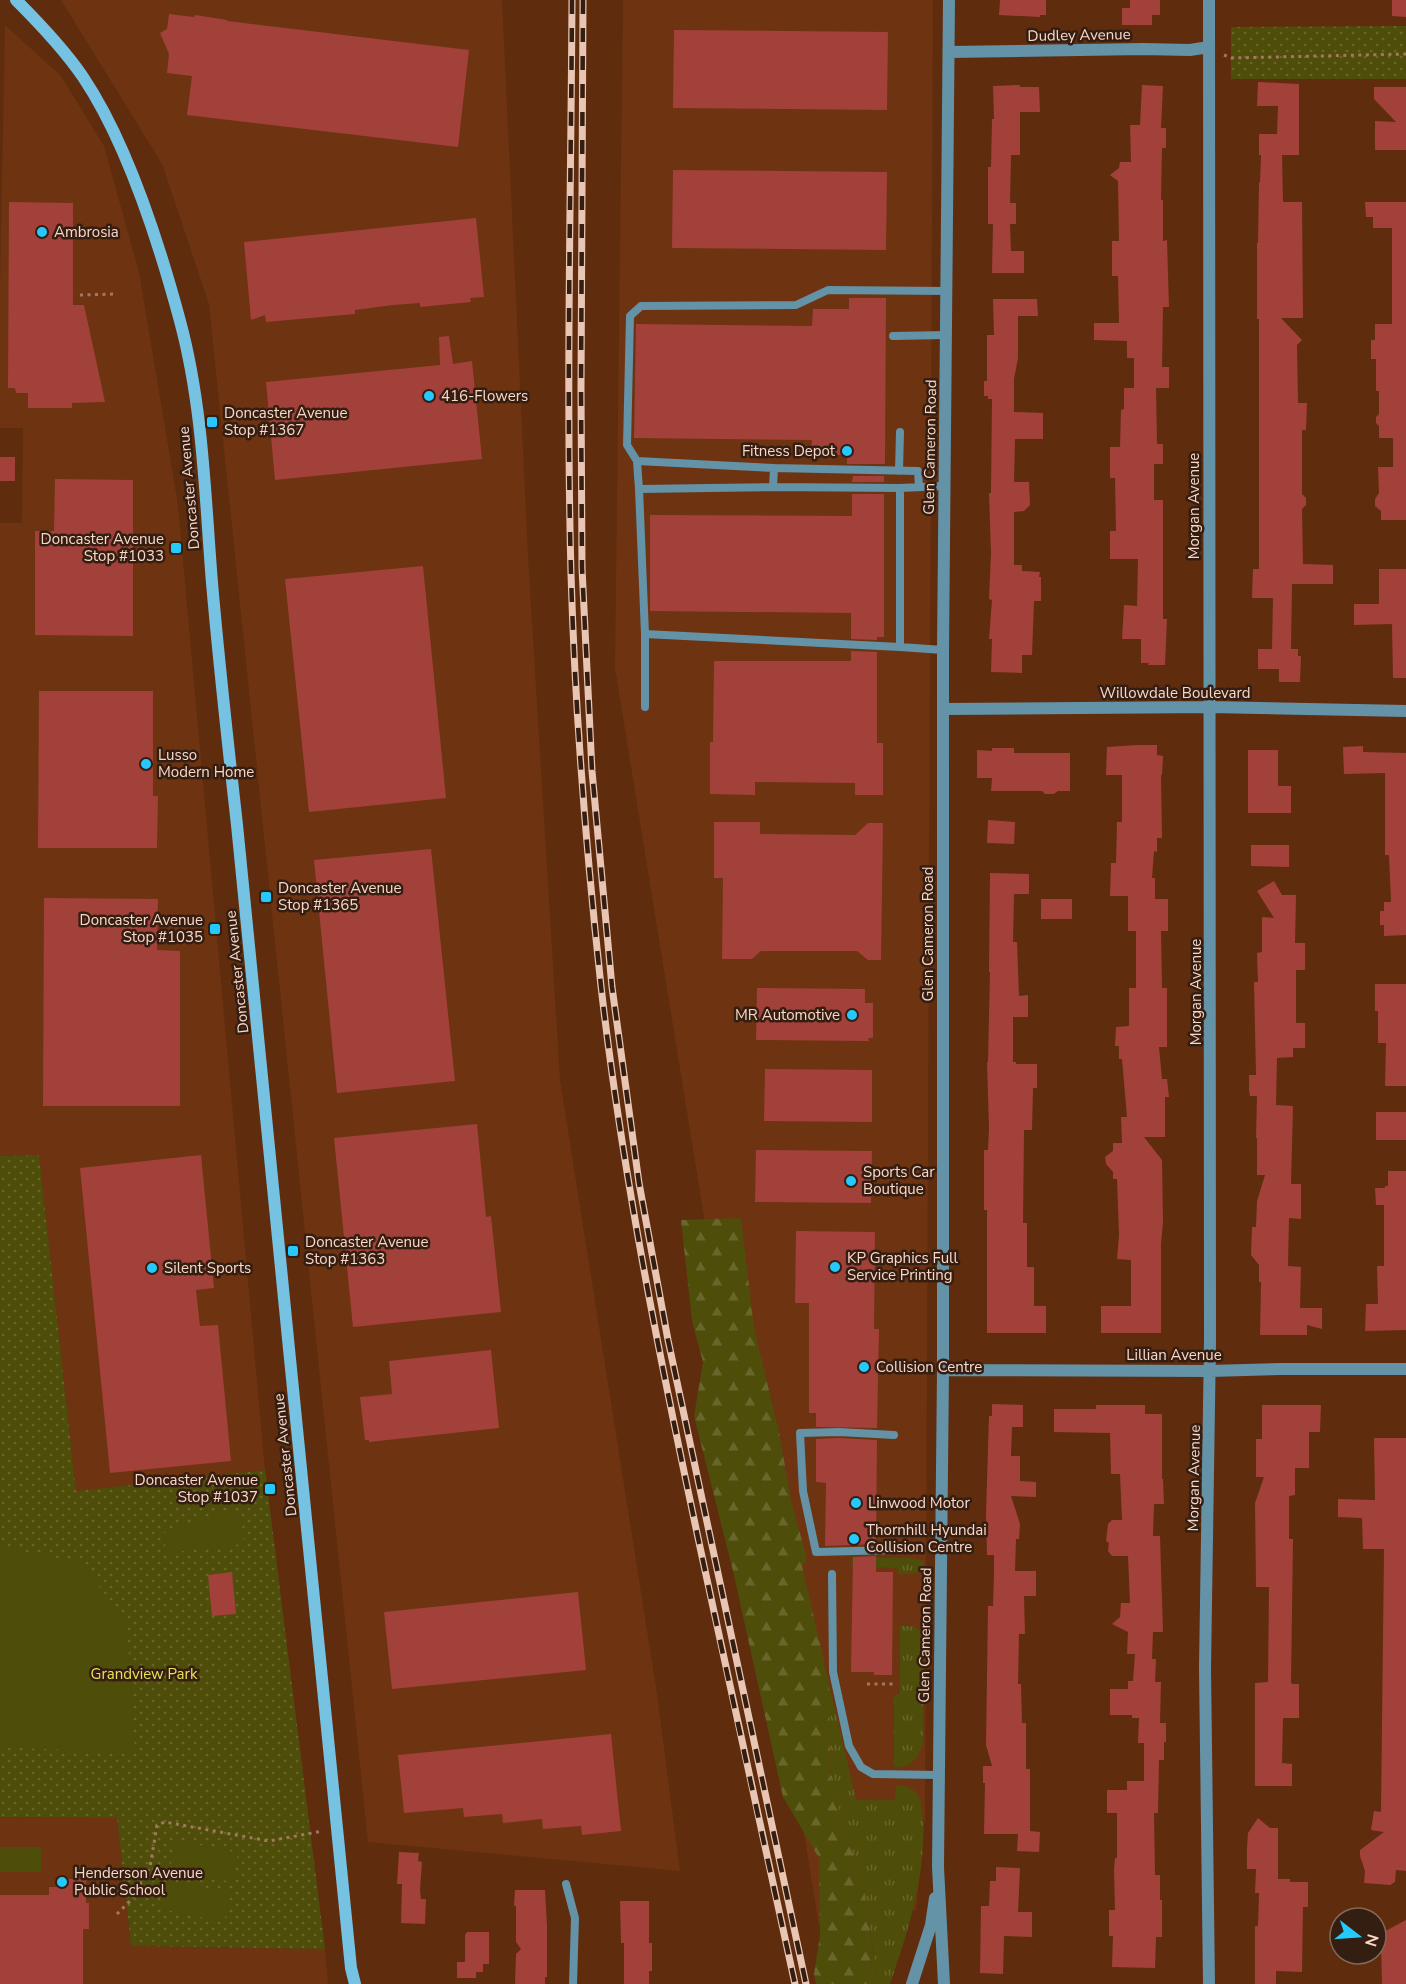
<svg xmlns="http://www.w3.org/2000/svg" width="1406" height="1984" viewBox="0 0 1406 1984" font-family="'Nunito Sans',sans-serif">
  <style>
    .built { fill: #6e3311 }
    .grass { fill: url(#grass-tufts) }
    .forest { fill: url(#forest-firs) }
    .park { fill: url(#park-dots) }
    .pitch { fill: #4f4d0a }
    .building { fill: #a24139 }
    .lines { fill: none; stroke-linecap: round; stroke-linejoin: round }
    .path { stroke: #a37860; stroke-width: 3; stroke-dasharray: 3 4.5; stroke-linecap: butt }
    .lane { stroke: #6492a7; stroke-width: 8 }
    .street { stroke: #6492a7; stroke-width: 12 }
    .secondary { stroke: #76c2e3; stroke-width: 12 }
    .rail-casing { stroke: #e9c6b4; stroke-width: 7 }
    .rail { stroke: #341d11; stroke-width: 4.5; stroke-dasharray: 14; stroke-linecap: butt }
    .poi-dot { fill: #26c9fe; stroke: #341d11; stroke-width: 2 }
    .labels { text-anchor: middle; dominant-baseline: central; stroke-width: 5; stroke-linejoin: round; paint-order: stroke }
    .street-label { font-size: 15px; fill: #f9d8c8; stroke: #341d11 }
    .poi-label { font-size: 15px; fill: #f9d8c8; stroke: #341d11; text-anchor: start }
    .park-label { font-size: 15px; fill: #e9e455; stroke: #341d11 }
  </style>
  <defs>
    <pattern id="grass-tufts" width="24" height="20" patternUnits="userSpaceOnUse" patternTransform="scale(1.5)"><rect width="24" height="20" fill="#4f4d0a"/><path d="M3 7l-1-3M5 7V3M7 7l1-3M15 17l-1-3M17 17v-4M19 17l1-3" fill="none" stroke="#69662c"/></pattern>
    <pattern id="forest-firs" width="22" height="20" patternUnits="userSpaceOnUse" patternTransform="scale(1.5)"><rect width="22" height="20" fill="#4f4d0a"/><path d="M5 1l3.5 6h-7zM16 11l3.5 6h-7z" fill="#69662c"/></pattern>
    <pattern id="park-dots" width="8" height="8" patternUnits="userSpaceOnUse" patternTransform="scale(1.5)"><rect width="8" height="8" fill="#4f4d0a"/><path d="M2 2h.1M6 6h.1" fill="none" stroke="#69662c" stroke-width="1.8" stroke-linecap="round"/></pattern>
  </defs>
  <rect width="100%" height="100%" fill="#5f2c0e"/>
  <path class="built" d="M61,0H502L528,556L560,1080L656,1687L680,1871L368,1842L209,304L162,164Z
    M623,0H933L925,1820L916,1910L819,1926L615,668Z
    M5,25L61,76L104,146L139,272L178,505L265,1470L76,1491L39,1155L0,1156V523H22L23,428H0V284Z
    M0,1817L117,1818L131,1946L325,1949L328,1984H0Z"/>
  <path class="grass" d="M851,1558H911L924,1561C922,1576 910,1574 898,1574V1568L851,1566Z
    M900,1626C912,1626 921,1625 923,1640V1742C919,1758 911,1768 894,1767V1695L900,1694Z
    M829,1683L856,1800H895L896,1787L899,1785C910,1786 918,1792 921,1802C930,1864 910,1926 890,1984H878L864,1888L831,1784Z"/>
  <path class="forest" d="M741,1218L754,1328L779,1432L791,1500L807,1559L802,1566L829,1683L831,1784L864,1888L878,1984H816L814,1974L820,1935L819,1858L783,1797L733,1571L694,1416L703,1362L692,1321L681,1220Z"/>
  <path class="park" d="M1406,26V79H1231V27Z
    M39,1155L76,1491L265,1470L325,1949L131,1946L117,1818L0,1817V1156Z"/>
  <path class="pitch" d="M227,1510C245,1514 242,1529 244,1544L166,1553L164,1533Z
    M0,1547L79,1562L105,1594L127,1625L135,1753L0,1747Z
    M176,1840L238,1853L232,1882L170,1869Z
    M0,1847H41V1872H0Z
    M168,1880L230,1893L224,1922L162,1909Z"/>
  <path class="building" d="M1000,0H1046V15H1040V17L999,15Z
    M1130,0H1160V15H1152V25H1122V8H1130Z
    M1392,0H1406V17L1392,16Z
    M169,14L194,17L195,15L227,20V21L469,50L458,147L187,115L192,76L167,73L169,54L160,33L167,29Z
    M674,30L888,32L887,110L673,108Z
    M1258,82L1299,84V155H1282L1283,202H1302L1303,318H1281L1302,340L1297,345L1298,403H1307L1306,430H1302V494L1306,498V505L1302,509L1303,564L1333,565V584H1292L1291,649H1298V656H1301L1300,682H1279V669H1258V649H1272L1273,598H1252L1253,569H1259V319H1257V243H1258L1259,182H1260L1261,155H1259V134H1277L1278,106H1257Z
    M1020,85V87H1039L1040,112H1020V155H1011L1010,203H1016V224H1010L1011,251H1024V273H992L993,224H988V167H991L992,119H994L993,86Z
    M1142,85L1163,86L1161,128H1166V148H1162L1161,200H1163V241L1167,240L1169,307H1163L1162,367H1169V388H1156L1157,444H1163V464H1154V500H1163V619H1167L1165,665H1148L1149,663H1141V639H1122L1124,605L1137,606L1138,559H1110V531H1116L1115,478H1110V447H1120L1121,410L1124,409V388H1134V358H1127V341L1094,340V323H1119L1118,276H1112V241H1119L1118,181L1110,175L1119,168L1120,162H1131L1130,125H1140Z
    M1374,87H1406V150H1375V121L1396,122L1374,99Z
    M673,170L887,172L886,250L672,248Z
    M9,202L73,203V305H84L105,402L72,403V408H28V393H16L15,388H8Z
    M1365,202H1406V520H1381V511L1375,506V499L1379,493L1378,467H1393V438H1379V426L1376,423V417L1379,414V391H1376V359H1371V340H1375V324H1392V228H1373V217H1366Z
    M476,218L484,297L470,298L471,302L420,307V303L393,305L355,310V314L266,322L265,315L251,320L244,242Z
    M849,298H886L885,464H847V455H811L812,440L634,438L636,324L812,326L813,309H849Z
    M993,299H1037L1038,316H1018V358L1014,379V412L1043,413V439H1015L1014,482H1029L1030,505L1024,511L1014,512V565H1022V571L1040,572L1039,577H1041V601H1034L1032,655H1022V673L991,672L992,639H989L992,600L989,599L991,553L989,493H991L992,399H988V396H984V381H987V335H994Z
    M449,336L453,364L472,361L482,459L275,480L266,382L440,365L439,337Z
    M0,457H15V481H0Z
    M853,476H884V482H852Z
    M55,479L133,480V636L35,635V531H54Z
    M852,494H884V637H877V640L851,639V613L650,611V515L852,516Z
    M423,566L446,798L309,812L285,579Z
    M1379,569H1406V678H1393L1392,624L1354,625V604H1379Z
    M851,651L877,652V743H883V795H855V783L755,782V795L710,794V742H713L714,661H851Z
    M39,691H153V796H158L157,848H38Z
    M1138,745H1157V755L1163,756L1162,775H1161L1162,838H1157V852L1154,851L1152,878H1155V899H1168V931H1161L1162,988H1167V1047H1159L1162,1079H1167L1169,1097H1165V1137H1144L1162,1160L1163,1222L1161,1244V1333H1101V1306H1131V1260L1117,1259L1119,1235L1117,1179H1113V1172L1106,1164L1105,1157L1113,1151V1143H1122L1121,1117H1127L1122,1059H1119V1046H1115L1116,1027L1129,1026V988H1136V931H1128V896H1110L1111,863H1116L1117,822H1122V775H1106L1107,747Z
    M1363,746V752L1406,753V935L1384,936V925H1380V911H1384V902H1391L1389,855H1385V773L1344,774L1343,747Z
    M992,748H1014V753H1070V791H1058L1054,794H1045L1042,791H991L992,778H977V750L992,751Z
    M1248,750H1278V786H1291V813H1248Z
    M988,820L1015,822L1014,844L987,843Z
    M714,822H760V834L855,835L868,823H883L881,960H868L857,951H761L752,959H722L723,878H714Z
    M1251,845H1289V867L1251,866Z
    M431,849L455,1081L337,1093L314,860Z
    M990,873L1029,874V894H1014L1013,942H1017L1019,996L1028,995V1017H1013V1062H1016V1064H1037V1088H1033L1032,1130H1024L1023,1223H1027V1267H1034V1306H1046V1333H987V1210H984V1150H988L989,1128L987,1062H988L990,972H989Z
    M1274,881L1282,895H1296L1295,943H1305V970H1296V1023H1305V1048H1293V1057L1277,1058L1276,1105L1293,1106L1291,1184H1301V1219L1289,1218L1288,1266L1301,1267L1300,1308H1322V1329L1307,1325V1335H1260L1261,1282H1259V1265L1251,1255L1252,1227H1256L1257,1201L1265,1175H1257V1138H1256L1257,1096H1250L1249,1090V1075H1256L1254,982H1258L1257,953L1262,952V917L1274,918L1257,891Z
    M44,898L158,899L157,950L180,951V1106H43Z
    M1041,899H1072V919H1041Z
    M1375,984H1406V1086H1385L1386,1043H1378V1011H1375Z
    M757,988L865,989V1003H873V1038H868L869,1041L756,1040Z
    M765,1069L872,1070V1122L764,1121Z
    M1376,1112H1406V1140H1376Z
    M477,1124L486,1217L491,1216L501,1312L353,1327L334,1138Z
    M756,1150L872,1151L871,1203L755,1202Z
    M201,1155L214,1288L196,1290L200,1326L218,1325L231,1461L110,1473L80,1168Z
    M1388,1171H1406V1330L1365,1331L1366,1304H1378L1377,1266H1384V1205H1376L1375,1188H1385V1186H1388Z
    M796,1231L875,1232L874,1329H879L877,1428L816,1427V1413H809V1303H795Z
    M491,1350L499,1428L369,1442V1440H365L360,1397L392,1394L389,1361Z
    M992,1404L1023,1405V1427H1012L1011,1456H1020V1481L1036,1482V1497L1011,1496L1020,1524L1019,1539H1016L1015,1571H1036V1596H1024L1025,1634H1019L1018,1684H1021L1022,1723H1026V1769H1030V1831L1040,1832L1039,1852L1017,1851L1018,1834H984L985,1783H983V1766H992L986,1745L988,1606H993L994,1574V1555H987L986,1513L989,1416H992Z
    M1096,1405H1145V1414H1162V1479H1163L1164,1504H1154L1153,1536H1160L1163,1632H1153L1152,1659H1156L1155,1682H1161L1160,1723H1166V1742H1164V1760H1159L1158,1813H1154L1155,1875H1160V1900H1162V1937H1156L1155,1968L1112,1967L1113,1936H1109V1910H1115L1114,1871L1115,1858H1117V1813H1107V1790H1127V1781H1144V1743H1138L1139,1718H1132V1715H1110V1689H1128V1681H1133L1135,1654H1127L1128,1632L1112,1624L1120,1617L1121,1603H1130L1128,1556H1112L1108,1551L1109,1543L1106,1541L1108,1524L1112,1520H1122L1120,1474H1111L1110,1433L1054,1432V1409H1096Z
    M1262,1405H1321L1320,1432H1309V1468H1295V1495L1289,1496V1539H1293L1291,1682L1292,1684H1299V1718H1283L1282,1763L1292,1764V1786H1255V1683L1268,1682L1269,1587H1256L1255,1503L1264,1477H1256V1439H1262Z
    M839,1438L877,1440L876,1544L825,1546L826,1483L816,1482V1439Z
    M1374,1438H1406V1871L1396,1870L1395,1882L1390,1885L1364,1883L1365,1871L1360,1856V1850L1384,1832L1371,1830L1374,1811L1381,1812L1384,1549H1363L1362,1518L1338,1517V1499L1375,1500Z
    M876,1556V1572H893L892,1675H874V1672H851L853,1557Z
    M232,1572L236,1614L212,1616L208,1575Z
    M578,1592L586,1670L392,1689L384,1612Z
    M611,1734L621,1831L582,1835L581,1826L543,1829L542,1819L503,1823L502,1814L464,1817L463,1808L404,1813L398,1755Z
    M1258,1818L1270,1828H1278V1879H1290V1882H1308V1907H1303L1302,1972L1276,1971V1984H1255V1926H1258L1259,1893H1255L1256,1869H1247V1848L1248,1833Z
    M399,1852L419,1853L418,1861L422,1862L420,1890L421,1899H426L425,1924L401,1923L402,1884H397Z
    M996,1867L1020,1868L1018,1912H1032V1937L1004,1936L1003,1974L980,1973L981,1906H989L990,1881H996Z
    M57,1879H86V1903H89V1929H83V1984H0V1895H49V1887H57Z
    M515,1890H545L547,1926V1977H545V1984H515L516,1954L521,1949L516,1942V1906H514Z
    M620,1901H649V1943H652V1971H649V1984H624V1943H621Z
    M1406,1920V1984H1382L1381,1944H1376V1936Z
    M467,1932H489V1964H483V1972H476V1978H457V1962H465V1935Z"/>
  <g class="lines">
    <path class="path" d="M1224,55L1231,58L1406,54
      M80,295L117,294
      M867,1684H897
      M117,1914L131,1900L150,1867L157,1825L165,1822L269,1841L323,1831"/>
    <path class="lane" d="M893,336L947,335
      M637,461L627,445L630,316L641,306L796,305L828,290L946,291
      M774,468L773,487L639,489L637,461L774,468L918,471L919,487
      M899,471L900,432
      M773,487L900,488
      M639,489L645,634L900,647
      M645,634V707
      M943,650L900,647V488L945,486
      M894,1435L839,1432L800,1433L803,1491L816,1552L894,1550
      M832,1574L833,1672L849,1746L861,1767L873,1774L939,1775
      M566,1884L575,1918L573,1984"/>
    <path class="street" d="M1209,0L1210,1341L1205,1668L1209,1984
      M949,52L1143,49L1190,50L1209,47
      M944,709L1210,707L1406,711
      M943,1370L1210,1371L1281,1369H1406
      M912,1984L931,1925L935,1898
      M944,1984L938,1867L943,1370V650L949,0"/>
    <path class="secondary" d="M16,0C40,24 64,49 83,77C128,144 159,243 180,321C203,406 205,496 212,583C219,664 228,745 237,825C277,1206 310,1587 351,1968L355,1984"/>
    <g class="rail-casing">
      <path id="rail" d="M572,0C571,191 566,383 571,574C575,712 586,849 601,986C623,1180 662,1370 703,1561C733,1702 764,1843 795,1984
        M583,0L581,389L582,568L592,771L612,987L639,1183L668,1340L806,1984"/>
    </g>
    <use href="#rail" class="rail"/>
  </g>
  <g class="poi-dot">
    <circle cx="42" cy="232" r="6"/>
    <circle cx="429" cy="396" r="6"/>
    <rect x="206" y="416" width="12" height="12" rx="3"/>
    <circle cx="847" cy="451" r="6"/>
    <rect x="170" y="542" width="12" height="12" rx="3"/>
    <circle cx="146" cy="764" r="6"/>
    <rect x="260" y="891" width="12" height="12" rx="3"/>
    <rect x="209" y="923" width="12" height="12" rx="3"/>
    <circle cx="852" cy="1015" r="6"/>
    <circle cx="851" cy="1181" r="6"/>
    <rect x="287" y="1245" width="12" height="12" rx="3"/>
    <circle cx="835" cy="1267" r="6"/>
    <circle cx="152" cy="1268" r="6"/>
    <circle cx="864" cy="1367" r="6"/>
    <rect x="264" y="1483" width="12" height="12" rx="3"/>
    <circle cx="856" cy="1503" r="6"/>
    <circle cx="854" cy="1539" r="6"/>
    <circle cx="62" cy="1882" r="6"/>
  </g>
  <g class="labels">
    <g class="street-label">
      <text transform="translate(1079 35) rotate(-1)">Dudley Avenue</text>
      <text transform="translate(930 447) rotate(-89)">Glen Cameron Road</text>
      <text transform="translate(189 488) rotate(-95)">Doncaster Avenue</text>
      <text transform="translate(1194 506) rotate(-90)">Morgan Avenue</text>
      <text x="1175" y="693">Willowdale Boulevard</text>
      <text transform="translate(928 934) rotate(-90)">Glen Cameron Road</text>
      <text transform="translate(237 972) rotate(-96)">Doncaster Avenue</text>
      <text transform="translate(1196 992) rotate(-90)">Morgan Avenue</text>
      <text x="1174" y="1355">Lillian Avenue</text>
      <text transform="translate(285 1455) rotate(-96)">Doncaster Avenue</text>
      <text transform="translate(1194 1478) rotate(-89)">Morgan Avenue</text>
      <text transform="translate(925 1635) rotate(-89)">Glen Cameron Road</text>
    </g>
    <g class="poi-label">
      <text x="54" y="232">Ambrosia</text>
      <text x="441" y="396">416-Flowers</text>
      <text x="224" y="413">Doncaster Avenue<tspan x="224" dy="17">Stop #1367</tspan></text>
      <text x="835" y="451" text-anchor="end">Fitness Depot</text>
      <text x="164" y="539" text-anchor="end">Doncaster Avenue<tspan x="164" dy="17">Stop #1033</tspan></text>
      <text x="158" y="755">Lusso<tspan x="158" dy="17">Modern Home</tspan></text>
      <text x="278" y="888">Doncaster Avenue<tspan x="278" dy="17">Stop #1365</tspan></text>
      <text x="203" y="920" text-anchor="end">Doncaster Avenue<tspan x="203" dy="17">Stop #1035</tspan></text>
      <text x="840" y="1015" text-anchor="end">MR Automotive</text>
      <text x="863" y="1172">Sports Car<tspan x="863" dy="17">Boutique</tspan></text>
      <text x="305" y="1242">Doncaster Avenue<tspan x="305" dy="17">Stop #1363</tspan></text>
      <text x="847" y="1258">KP Graphics Full<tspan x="847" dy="17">Service Printing</tspan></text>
      <text x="164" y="1268">Silent Sports</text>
      <text x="876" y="1367">Collision Centre</text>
      <text x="258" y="1480" text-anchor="end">Doncaster Avenue<tspan x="258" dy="17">Stop #1037</tspan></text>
      <text x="868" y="1503">Linwood Motor</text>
      <text x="866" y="1530">Thornhill Hyundai<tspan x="866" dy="17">Collision Centre</tspan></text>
      <text x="74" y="1873">Henderson Avenue<tspan x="74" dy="17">Public School</tspan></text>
    </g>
    <g class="park-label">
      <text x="144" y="1674">Grandview Park</text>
    </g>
  </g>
  <g transform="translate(1358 1936) rotate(107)"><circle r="28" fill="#341d11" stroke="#83685a" stroke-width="1.5"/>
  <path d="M0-4.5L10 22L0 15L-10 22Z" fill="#26c9fe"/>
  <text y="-9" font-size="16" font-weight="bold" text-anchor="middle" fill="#f9d8c8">N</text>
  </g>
</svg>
